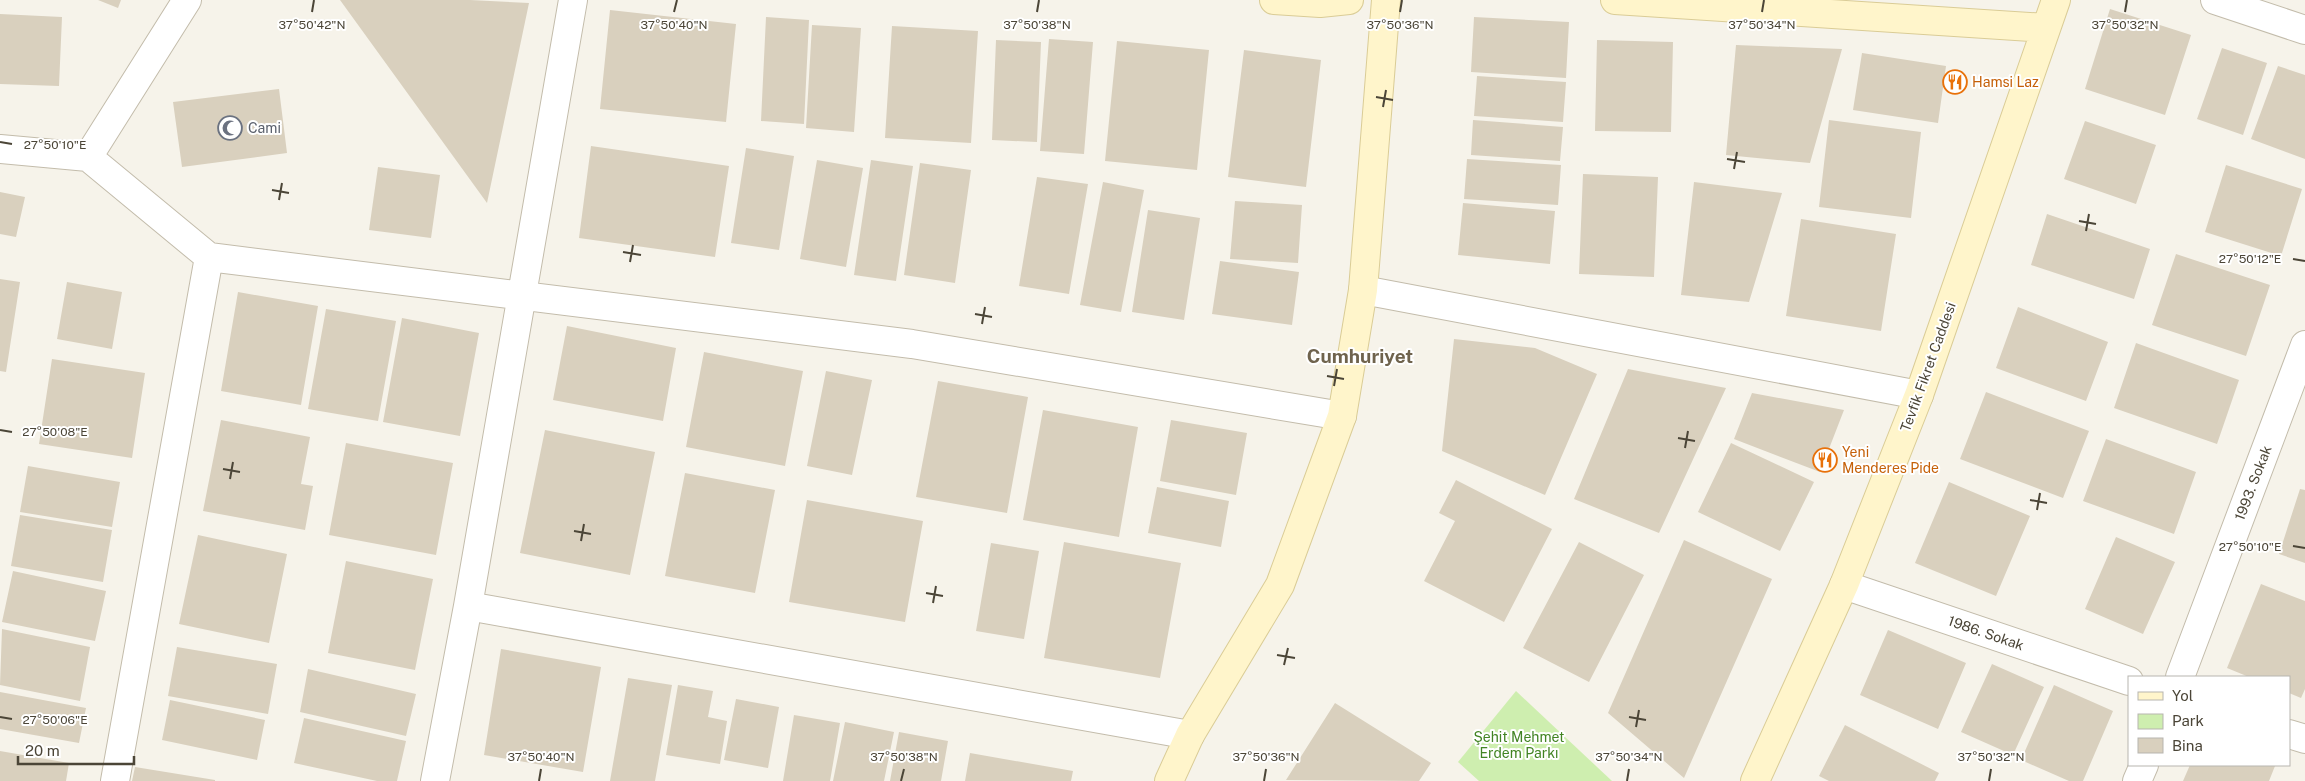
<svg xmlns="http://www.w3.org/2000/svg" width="2305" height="781" viewBox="0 0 2305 781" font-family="'Public Sans',sans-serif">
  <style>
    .green { fill: #ceeeaf }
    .building { fill: #d9d0be }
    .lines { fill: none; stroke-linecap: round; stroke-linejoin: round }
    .street-casing { stroke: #c3bcab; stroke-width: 30 }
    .secondary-casing { stroke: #dacc96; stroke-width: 30 }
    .street { stroke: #fff; stroke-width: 28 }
    .secondary { stroke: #fff5cb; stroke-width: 28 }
    .ticks { fill: none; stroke: #4b4537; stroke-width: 2 }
    .labels { text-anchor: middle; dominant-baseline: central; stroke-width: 4; stroke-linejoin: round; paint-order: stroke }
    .food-label { font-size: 14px; fill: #c56008; stroke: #fff; text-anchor: start }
    .worship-label { font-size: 14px; fill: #5b616d; stroke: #fff; text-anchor: start }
    .street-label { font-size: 14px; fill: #4b4537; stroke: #fff }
    .park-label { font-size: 14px; fill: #428423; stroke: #fff }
    .district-label { font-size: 19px; font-weight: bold; fill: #6f634d; stroke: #fff }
    .ticks-label { font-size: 12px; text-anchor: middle; fill: #4b4537; stroke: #fff; stroke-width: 4; stroke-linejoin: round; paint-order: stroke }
  </style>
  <rect width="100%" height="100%" fill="#f6f3ea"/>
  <path class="green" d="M1516,691L1612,781H1479L1458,762Z"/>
  <path class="building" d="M98,0H121L118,8Z
    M340,0H470L529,3L487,203Z
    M2110,9L2191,35L2165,115L2085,89Z
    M610,10L736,24L726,122L600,109Z
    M0,14L62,17L59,86L0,84Z
    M766,17L809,20L804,124L761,121Z
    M1474,17L1569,22L1566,78L1471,72Z
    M812,25L861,28L854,132L806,128Z
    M892,26L978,31L971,143L885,138Z
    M1049,39L1093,42L1084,154L1040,151Z
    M996,40L1041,42L1037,142L992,140Z
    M1597,40L1673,42L1671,132L1595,131Z
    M1117,41L1209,50L1197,170L1105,161Z
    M1736,45L1842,49L1810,163L1726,155Z
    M2222,48L2267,63L2243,135L2197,119Z
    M1244,50L1321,60L1306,187L1228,177Z
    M1862,53L1946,66L1938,123L1853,110Z
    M2278,66L2305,75V159L2251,139Z
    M1477,76L1566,82L1563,122L1474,116Z
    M279,89L287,153L182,167L173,102Z
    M1473,120L1563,127L1560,161L1471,155Z
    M1829,120L1921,132L1911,218L1819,207Z
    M2085,121L2156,145L2136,204L2064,179Z
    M591,146L729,166L715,257L579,238Z
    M746,148L794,156L779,250L731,243Z
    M1467,159L1561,165L1558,205L1464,199Z
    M817,160L863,168L846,267L800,259Z
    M871,160L913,166L896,281L854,275Z
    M920,163L971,170L955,283L904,275Z
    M2226,165L2302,189L2281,256L2205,232Z
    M378,167L440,175L431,238L369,230Z
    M1583,174L1658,177L1654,277L1579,274Z
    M1037,177L1088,184L1069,294L1019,286Z
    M1103,182L1144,190L1121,312L1080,305Z
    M1694,182L1782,193L1749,302L1681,295Z
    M0,192L25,197L16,237L0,234Z
    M1235,201L1302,205L1298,263L1230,259Z
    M1463,203L1555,211L1550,264L1458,255Z
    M1148,210L1200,218L1184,320L1132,312Z
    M2047,214L2150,249L2134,299L2031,265Z
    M1801,219L1896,234L1881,331L1786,316Z
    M2176,254L2270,285L2246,356L2152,325Z
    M1220,261L1299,272L1292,325L1212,314Z
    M0,279L20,282L6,372L0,371Z
    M67,282L122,292L112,349L57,339Z
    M238,292L318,306L301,405L221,391Z
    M2018,307L2108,342L2086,401L1996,368Z
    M326,309L396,321L378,421L308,409Z
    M402,318L479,333L460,436L383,422Z
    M567,326L676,348L663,421L553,400Z
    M1454,339L1535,348L1597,374L1545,495L1442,451Z
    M2136,343L2239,380L2217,444L2114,408Z
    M704,352L803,371L785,466L686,447Z
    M52,359L145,373L132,458L39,444Z
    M1628,369L1726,388L1659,533L1574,499Z
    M826,371L872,380L852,475L807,466Z
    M938,381L1028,397L1007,513L916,497Z
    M1986,392L2089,431L2063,498L1960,459Z
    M1752,393L1844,410L1820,472L1734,439Z
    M1043,410L1138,427L1119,537L1023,520Z
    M221,420L310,437L301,484L313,486L305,530L203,511Z
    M1171,420L1247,433L1236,495L1160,481Z
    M545,430L655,452L630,575L520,553Z
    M2106,439L2196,472L2174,534L2083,501Z
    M346,443L453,463L436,555L329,535Z
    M1731,443L1814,482L1780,551L1698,512Z
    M28,466L120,482L112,527L20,512Z
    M685,473L775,490L755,593L665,576Z
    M1456,480L1552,529L1504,622L1424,581L1455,521L1439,513Z
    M1949,482L2030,516L1996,596L1915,563Z
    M1157,487L1229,501L1221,547L1148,533Z
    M2300,489L2305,490V563L2279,554Z
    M807,500L923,521L905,622L789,602Z
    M20,515L112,530L103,582L11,566Z
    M198,535L287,554L269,643L179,624Z
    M2116,537L2175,562L2143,634L2085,609Z
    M1684,540L1772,579L1684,778L1608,713Z
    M1064,542L1181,563L1160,678L1044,658Z
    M1579,542L1644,575L1589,682L1523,648Z
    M991,543L1039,551L1024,639L976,631Z
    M346,561L433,579L415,670L328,653Z
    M13,571L106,591L95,641L2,622Z
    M2261,584L2305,601V689L2301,698L2289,693V677H2249L2227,668Z
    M2,629L90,647L80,701L0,685Z
    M1888,630L1966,663L1938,729L1860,695Z
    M177,647L277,664L268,714L168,696Z
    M501,649L601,667L583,772L484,755Z
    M1992,664L2044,687L2013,755L1961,732Z
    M308,669L416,694L406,736L300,712Z
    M628,678L672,685L655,781H610Z
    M678,685L713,691L708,717L727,721L720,764L666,755Z
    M2054,685L2113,711L2083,781H2069L2021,760Z
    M0,692L86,708L79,743L0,729Z
    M736,699L779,707L768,768L724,760Z
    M170,700L265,720L257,760L162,740Z
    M1335,703L1431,763L1419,781L1286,780Z
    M794,715L840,723L830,781H783Z
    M304,718L406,741L397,781H377L294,763Z
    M845,722L894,732L884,781H833Z
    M1845,725L1939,773L1935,781H1829L1819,776Z
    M899,732L948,741L941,781H890Z
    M0,751L69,763L66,781H0Z
    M970,753L1073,771L1071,781H965Z
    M2190,765H2271L2275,766L2269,781H2183Z
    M135,767L215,780V781H132Z"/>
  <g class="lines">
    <g class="street-casing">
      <path id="street" d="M2215,0L2305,30
        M0,149L88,157L187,0
        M88,157L209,257L115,781
        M209,257L912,344L1342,416
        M1363,290L1919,395
        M1844,585L2129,681
        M468,606L1190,735
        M2180,677L2305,345
        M2289,734L2305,739
        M435,781L468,606L573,0
        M2137,781L2144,765"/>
    </g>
    <g class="secondary-casing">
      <path id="secondary" d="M1274,0L1320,3L1349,0
        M1615,0L2046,28
        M1169,781L1190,735L1280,585L1342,416L1363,290L1386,0
        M1755,781L1844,585L1919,395L2056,0"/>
    </g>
    <use href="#street" class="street"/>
    <use href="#secondary" class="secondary"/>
  </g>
  <path class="ticks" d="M312,12L314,0M674,12L677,0M1037,12L1039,0M1400,12L1402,0M1762,12L1764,0M2125,12L2127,0M1376,97L1393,100M1383,107L1386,90M0,142L12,144M1727,159L1745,162M1734,169L1737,152M272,190L289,193M279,200L282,183M2079,221L2096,224M2086,231L2089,214M623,252L641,255M2293,259L2305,261M630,262L633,245M975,314L992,317M982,324L985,307M1327,376L1344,379M1334,386L1337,369M0,430L12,432M1678,438L1695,441M1685,448L1688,431M223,469L240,472M230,479L233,462M2030,500L2047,503M2037,510L2040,493M574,531L591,534M581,541L584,524M2293,546L2305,548M926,593L943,596M933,603L936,586M1277,655L1295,658M1284,665L1288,648M0,717L12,719M1629,717L1646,720M1636,727L1639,710M539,781L541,769M901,781L904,769M1264,781L1266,769M1627,781L1629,769M1989,781L1991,769"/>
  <defs>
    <g id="restaurant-ring" transform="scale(1.25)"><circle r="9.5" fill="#fff" stroke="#e8710a" stroke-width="1.5"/><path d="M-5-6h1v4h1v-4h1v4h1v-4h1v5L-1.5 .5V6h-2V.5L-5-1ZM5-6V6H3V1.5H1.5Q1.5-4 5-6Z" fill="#e8710a"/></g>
    <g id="mosque-ring" transform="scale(1.25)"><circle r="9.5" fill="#fff" stroke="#6b7280" stroke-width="1.5"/><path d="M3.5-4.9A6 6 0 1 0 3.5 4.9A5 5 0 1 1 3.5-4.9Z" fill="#6b7280"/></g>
  </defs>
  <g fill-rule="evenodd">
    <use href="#restaurant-ring" x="1955" y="82"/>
    <use href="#mosque-ring" x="230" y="128"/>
    <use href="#restaurant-ring" x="1825" y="460"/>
  </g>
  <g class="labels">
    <g class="food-label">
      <text x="1972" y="82">Hamsi Laz</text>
      <text x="1842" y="452">Yeni<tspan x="1842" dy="16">Menderes Pide</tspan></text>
    </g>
    <g class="worship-label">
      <text x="248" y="128">Cami</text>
    </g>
    <g class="street-label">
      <text transform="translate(1928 367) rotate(-70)">Tevfik Fikret Caddesi</text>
      <text transform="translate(2253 483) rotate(-69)">1993. Sokak</text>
      <text transform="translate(1986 633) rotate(19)">1986. Sokak</text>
    </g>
    <g class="park-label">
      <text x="1519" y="737">Şehit Mehmet<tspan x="1519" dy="16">Erdem Parkı</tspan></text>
    </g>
    <g class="district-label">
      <text x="1360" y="356">Cumhuriyet</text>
    </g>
  </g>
  <g class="ticks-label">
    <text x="312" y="29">37°50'42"N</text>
    <text x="674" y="29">37°50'40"N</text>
    <text x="1037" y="29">37°50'38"N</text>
    <text x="1400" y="29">37°50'36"N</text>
    <text x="1762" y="29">37°50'34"N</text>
    <text x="2125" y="29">37°50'32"N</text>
    <text x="55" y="149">27°50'10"E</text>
    <text x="2250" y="263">27°50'12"E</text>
    <text x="55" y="436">27°50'08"E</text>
    <text x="2250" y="551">27°50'10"E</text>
    <text x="55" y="724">27°50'06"E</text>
    <text x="541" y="761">37°50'40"N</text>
    <text x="904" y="761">37°50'38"N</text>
    <text x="1266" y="761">37°50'36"N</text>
    <text x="1629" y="761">37°50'34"N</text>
    <text x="1991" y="761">37°50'32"N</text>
  </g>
  <rect x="2128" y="676" width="162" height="90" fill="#ffffff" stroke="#b7b5af"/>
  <rect x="2138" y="692" width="25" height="8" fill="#fff5cb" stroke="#b7b5af"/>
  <text x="2172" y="701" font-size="15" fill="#4b4537">Yol</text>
  <rect x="2138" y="714" width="25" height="15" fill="#ceeeaf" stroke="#b7b5af"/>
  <text x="2172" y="726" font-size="15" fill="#4b4537">Park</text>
  <rect x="2138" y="738" width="25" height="15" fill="#d9d0be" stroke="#b7b5af"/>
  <text x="2172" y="751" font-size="15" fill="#4b4537">Bina</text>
  <path d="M18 756v8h116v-8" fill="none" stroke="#4b4537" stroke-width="2.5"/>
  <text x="25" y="756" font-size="15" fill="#4b4537" stroke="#ffffff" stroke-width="4" paint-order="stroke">20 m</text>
</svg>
